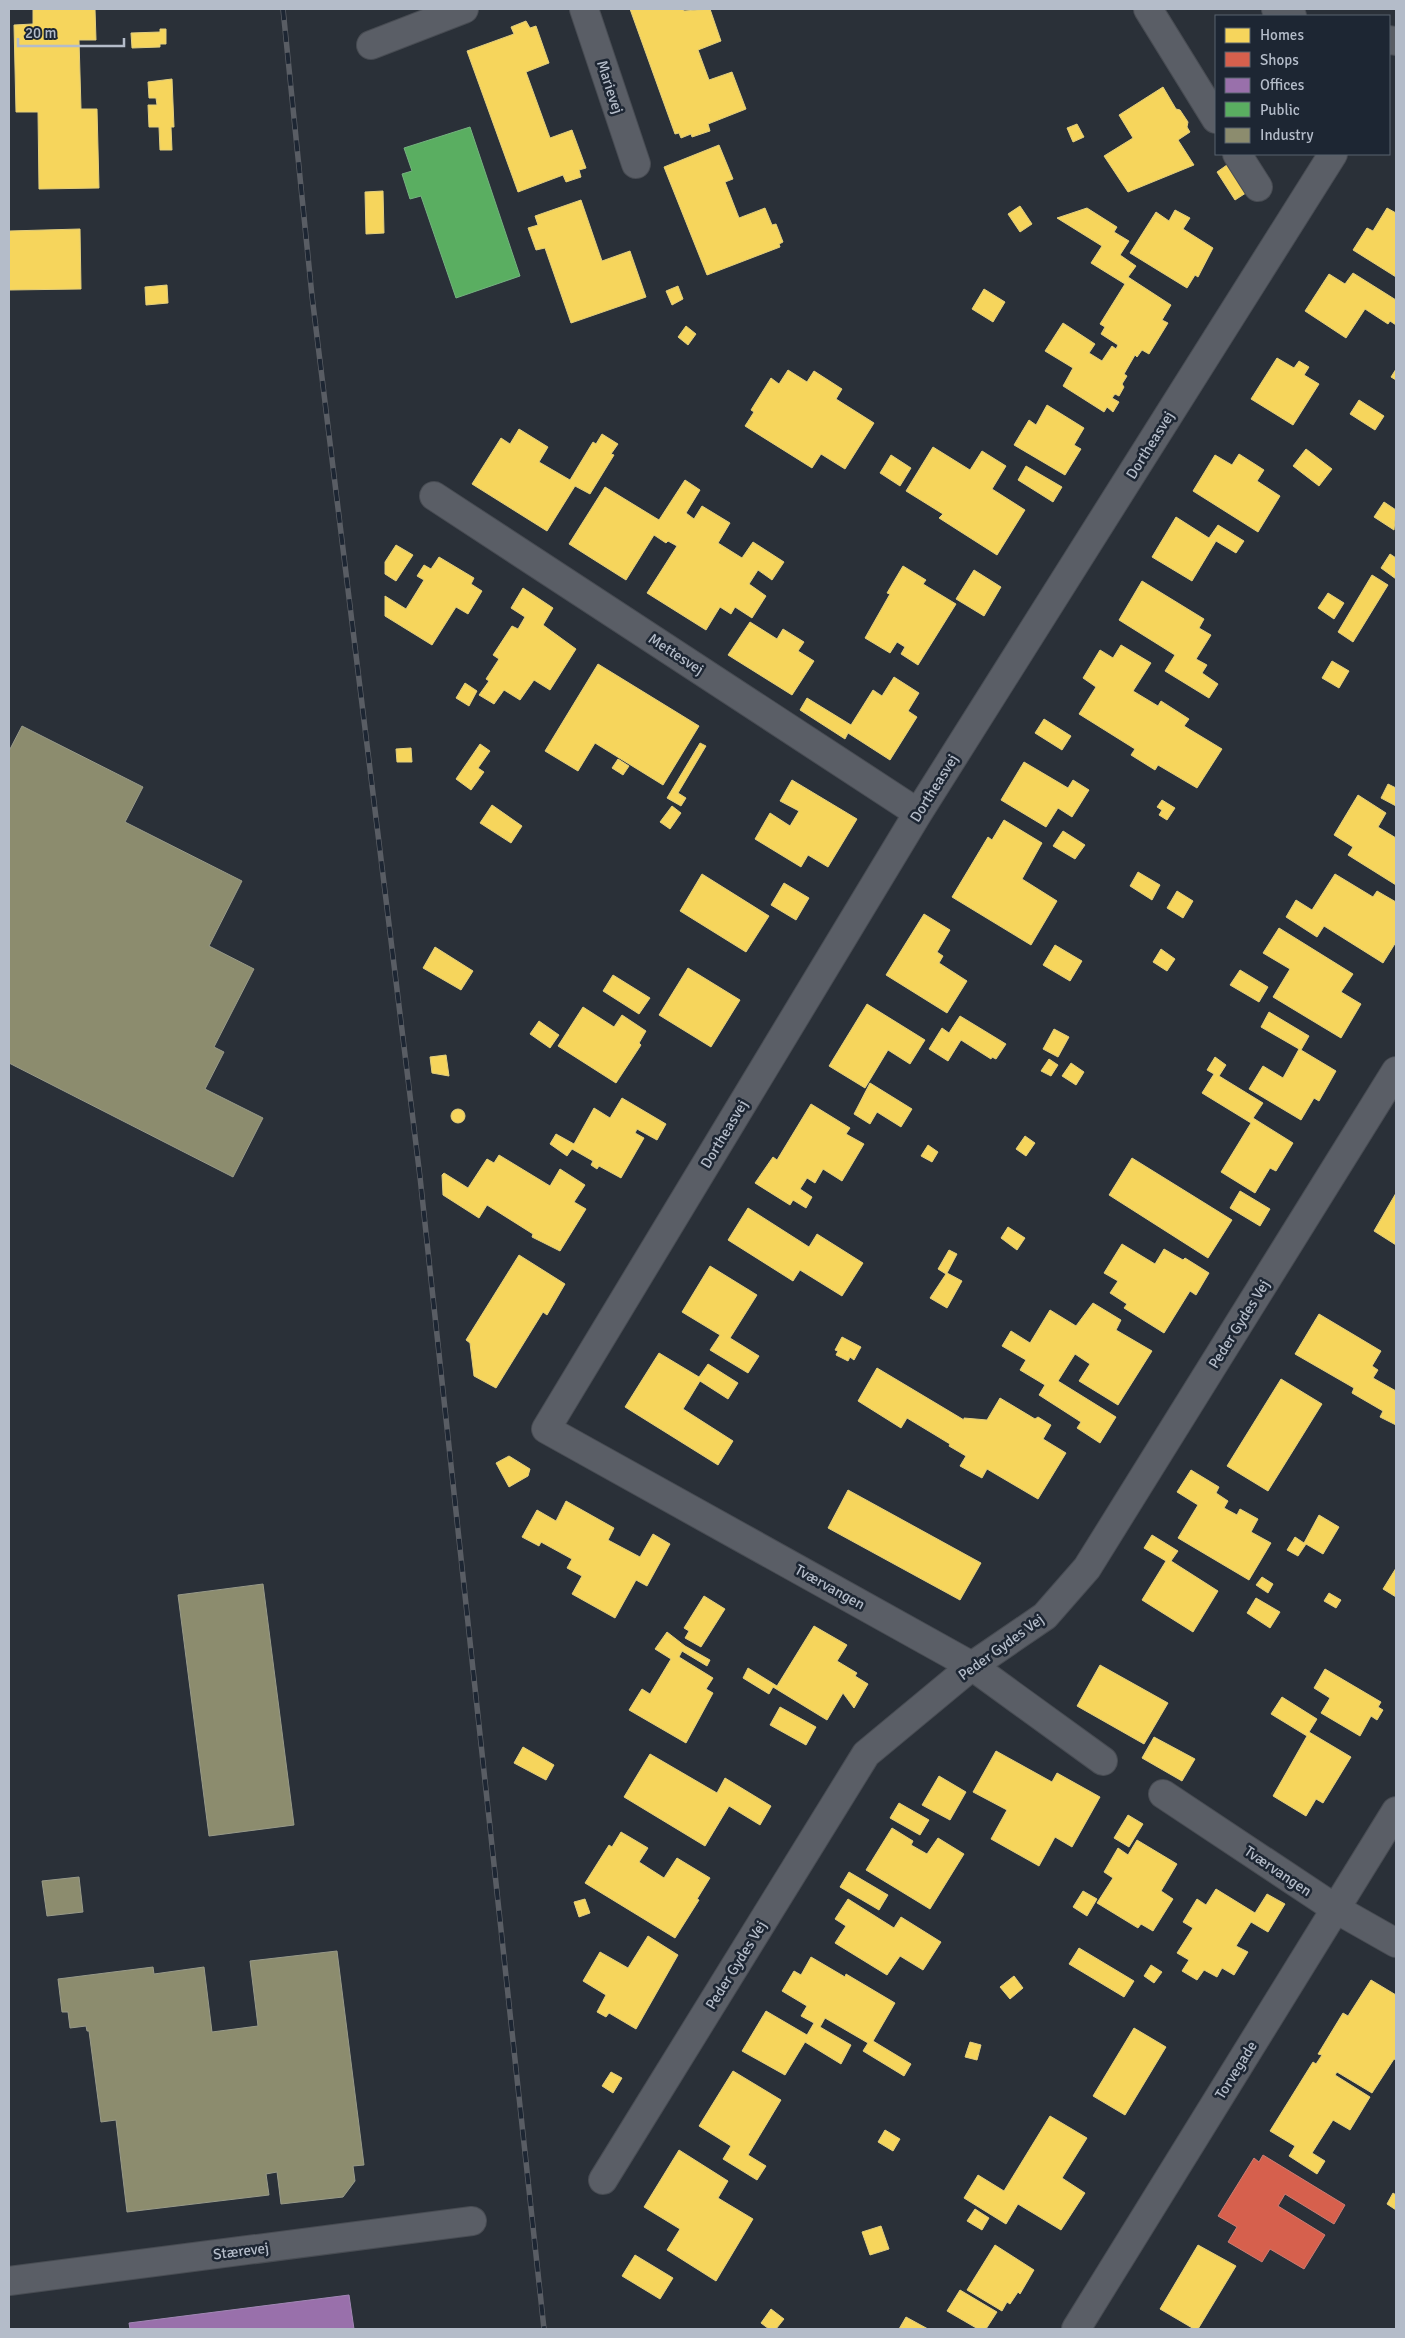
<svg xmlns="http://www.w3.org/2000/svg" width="1405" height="2338" viewBox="0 0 1405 2338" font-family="Signika,sans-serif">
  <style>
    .homes { fill: #f6d55c; stroke: #e2ce7d }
    .shops { fill: #d6604d; stroke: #cc7c72 }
    .offices { fill: #9970ab; stroke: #a187b4 }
    .public { fill: #5aae61; stroke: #75b280 }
    .industry { fill: #8c8c6e; stroke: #989a89 }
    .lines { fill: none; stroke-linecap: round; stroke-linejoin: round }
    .street-casing { stroke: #484c53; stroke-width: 30 }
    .secondary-casing { stroke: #484c53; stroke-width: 30 }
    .street { stroke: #5a5e66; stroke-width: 28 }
    .secondary { stroke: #595d64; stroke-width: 28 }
    .rail-casing { stroke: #595d64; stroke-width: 5.5 }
    .rail { stroke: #1d2633; stroke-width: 4; stroke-dasharray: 11; stroke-linecap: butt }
    .labels { text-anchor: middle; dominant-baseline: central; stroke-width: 5; stroke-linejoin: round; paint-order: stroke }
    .street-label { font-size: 15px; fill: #b4bcc9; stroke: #1d2633 }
  </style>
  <rect width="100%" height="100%" fill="#2a3038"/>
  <path class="homes" d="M33,9H95L96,40H79L81,109H97L99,188L39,189L38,112H16L14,25L33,24Z
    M630,9H683L684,11L710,9L721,41L698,50L709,80L732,72L746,109L708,124L710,131L692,137L691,134L681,138L679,133L675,134Z
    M526,21L530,28L536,26L549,63L526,72L550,138L572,130L586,168L579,170L581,177L566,182L563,175L518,192L467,51L514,34L511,27Z
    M160,29H166V44H160V47L132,48L131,33L160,32Z
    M172,79L174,127H171L172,150H160L159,127H149L148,105H157L156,98H149L148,82Z
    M1163,87L1176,109L1180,110L1188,122L1187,127L1190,132L1178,140L1194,165L1128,192L1104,156L1133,138L1119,115Z
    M1077,124L1084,137L1073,142L1067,128Z
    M719,145L733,179L725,182L739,218L765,208L772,225L776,224L783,242L779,244L780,247L707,275L664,167Z
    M1234,160L1252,189L1235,200L1217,172Z
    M383,191L384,233L366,234L365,192Z
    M581,200L602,261L630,251L646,297L571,323L545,248L536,250L528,228L538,225L535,216Z
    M1020,206L1032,224L1020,232L1008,214Z
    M1087,208L1117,227L1114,232L1129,241L1120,255L1136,266L1128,277L1171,305L1162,320L1168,323L1149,354L1142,350L1137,357L1135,355L1124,374L1127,376L1122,384L1124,387L1119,396L1115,394L1112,398L1119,402L1113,412L1107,407L1104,412L1063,386L1073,368L1045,351L1063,323L1095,344L1089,353L1102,361L1112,346L1116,349L1118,345L1101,334L1105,327L1100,324L1125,284L1091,263L1102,246L1057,218Z
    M1387,208L1396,213V277L1353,250L1367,228L1373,231Z
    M1175,210L1190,218L1183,229L1213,248L1198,277L1195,275L1187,288L1130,253L1156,212L1169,221Z
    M80,229L81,289L9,290V231Z
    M1353,273L1396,300V325L1390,321L1388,324L1365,309L1346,338L1305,311L1329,274L1345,284Z
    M167,285L168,303L146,305L145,287Z
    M678,286L683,299L672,305L666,291Z
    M984,289L1005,302L993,322L972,309Z
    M686,326L696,334L688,345L678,337Z
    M1277,358L1294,368L1299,361L1309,367L1304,375L1319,384L1293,425L1251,399Z
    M1396,369V380L1391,377Z
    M788,370L807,382L814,371L842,389L836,399L874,423L845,469L821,454L812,468L745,426L754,412L751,410L771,378L779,384Z
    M1359,400L1384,416L1375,430L1350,414Z
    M1047,405L1084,428L1074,445L1081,449L1065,475L1014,445L1029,420L1036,425Z
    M519,429L548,447L539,462L570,480L593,442L596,444L602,434L618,444L611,454L614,455L590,494L575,486L547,531L472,484L501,438L510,444Z
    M933,447L970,470L982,451L1006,466L992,489L1025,510L997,555L939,518L943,514L906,491Z
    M1306,449L1332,469L1319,486L1293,466Z
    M1239,454L1264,470L1257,481L1280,496L1258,532L1193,491L1215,455L1232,465Z
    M891,455L911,468L900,486L880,473Z
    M1026,466L1062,487L1053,502L1018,480Z
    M685,480L700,490L686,513L694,519L702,506L730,523L718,543L742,558L753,542L784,562L772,580L758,570L749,584L766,596L752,618L735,607L731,614L720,607L706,630L647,593L677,546L668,541L666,543L654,535L626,580L569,544L605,487L659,520Z
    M1384,502L1396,510L1394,530L1374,517Z
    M1176,517L1209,538L1218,525L1244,541L1236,553L1216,541L1192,581L1152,557Z
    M396,545L413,555L396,581L385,574V562Z
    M1390,554L1396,558V579L1381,568Z
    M439,557L474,578L471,584L482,591L468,614L456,607L432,645L385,616V596L406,609L424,580L417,576L424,565L431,569Z
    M903,566L926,580L923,584L956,604L918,665L901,654L905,647L897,642L890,653L865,638L890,594L887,593Z
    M974,570L1001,587L984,616L956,599Z
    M1372,575L1388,585L1353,642L1338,632Z
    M1142,581L1204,619L1199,628L1211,635L1196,659L1207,665L1202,673L1218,684L1209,698L1165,671L1175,655L1119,620Z
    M523,588L553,608L543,625L576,649L550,690L534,680L520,700L504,690L494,704L479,695L489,681L486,679L499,659L493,655L512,626L518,629L525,617L511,608Z
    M1328,593L1344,603L1334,619L1318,608Z
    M750,622L777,639L783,629L804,642L798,651L814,661L792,695L728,655Z
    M1121,645L1151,663L1133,691L1158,706L1161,701L1189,719L1184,726L1222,749L1197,788L1158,765L1155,770L1131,755L1135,749L1079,714L1096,687L1083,678L1100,650L1113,658Z
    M1332,661L1349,671L1339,688L1322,678Z
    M598,664L699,726L663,785L595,743L578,771L545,751Z
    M894,677L919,693L908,711L917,717L890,760L848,733L845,739L800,710L807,698L851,725L873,690L882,696Z
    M465,683L477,691L469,706L456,698Z
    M1044,719L1071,736L1062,750L1035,733Z
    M700,743L706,746L678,793L686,798L681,806L667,798Z
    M480,744L490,751L478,768L484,772L471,790L456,779Z
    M411,748L412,762H397L396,749Z
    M618,759L629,766L623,775L612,768Z
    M1024,762L1068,788L1073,780L1089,790L1072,817L1058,808L1046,827L1001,800Z
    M792,780L857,819L828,867L808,855L801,867L755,839L770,813L790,826L799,811L780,801Z
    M1388,784L1396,788V806L1381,798Z
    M1358,795L1386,813L1378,827L1396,838V885L1348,855L1353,847L1334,835Z
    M1162,800L1175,808L1167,820L1159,815L1162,810L1157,807Z
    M492,805L522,826L511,843L480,823Z
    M672,806L681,813L670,829L660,822Z
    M1004,820L1042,843L1022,879L1057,901L1031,945L952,897L988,837L992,840Z
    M1063,831L1085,845L1075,859L1053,846Z
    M1138,872L1160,885L1152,900L1130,886Z
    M702,874L769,916L746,952L680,911Z
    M1335,874L1373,897L1377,891L1396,902V942L1383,963L1324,926L1317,937L1286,917L1296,900L1312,910Z
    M784,883L809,898L796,920L771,905Z
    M1177,891L1193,901L1183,918L1167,908Z
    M924,914L950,930L937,952L943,956L939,963L967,981L947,1013L886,975Z
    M1279,928L1353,974L1341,992L1361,1004L1341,1038L1273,997L1290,969L1263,953Z
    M1055,945L1082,961L1070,981L1043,965Z
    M435,947L473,971L461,990L423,968Z
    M1161,949L1175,959L1167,971L1153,962Z
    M688,968L740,1000L711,1047L659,1015Z
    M1240,970L1268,987L1259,1002L1230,985Z
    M613,975L650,998L639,1014L603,991Z
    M867,1004L925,1040L910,1064L888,1050L865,1088L829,1066Z
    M583,1007L614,1027L622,1015L646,1031L639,1043L641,1045L616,1083L558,1046Z
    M1269,1012L1309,1036L1301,1050L1336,1071L1319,1101L1314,1098L1301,1120L1249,1089L1263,1066L1283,1078L1299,1049L1261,1027Z
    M960,1016L1006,1044L996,1059L992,1057L991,1059L961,1040L948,1061L929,1049L942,1028L949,1033Z
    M539,1021L559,1035L550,1048L530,1034Z
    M1054,1029L1069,1037L1058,1057L1043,1049Z
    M446,1055L449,1076L432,1073L430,1057Z
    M1215,1057L1226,1065L1219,1076L1263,1103L1253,1118L1293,1143L1276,1171L1270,1168L1255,1193L1221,1172L1251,1123L1202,1093L1214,1074L1207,1070Z
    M1049,1059L1058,1065L1051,1076L1041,1071Z
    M1071,1063L1084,1072L1076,1085L1062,1076Z
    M870,1083L912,1109L901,1127L877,1112L870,1124L854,1114Z
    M622,1098L666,1124L657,1140L637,1129L635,1133L644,1138L621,1178L599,1166L597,1169L591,1165L593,1161L572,1149L567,1156L550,1144L556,1134L574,1144L594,1108L610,1118Z
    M811,1104L850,1128L846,1134L864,1144L842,1181L823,1169L815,1183L807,1178L800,1189L812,1197L806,1208L793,1200L790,1205L755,1183L773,1157L777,1160Z
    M451 1116a7 7 0 1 1 14 0a7 7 0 1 1-14 0Z
    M1025,1136L1035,1143L1026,1156L1016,1149Z
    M928,1145L938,1152L932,1162L921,1156Z
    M499,1155L550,1186L560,1169L585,1185L574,1202L586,1209L560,1251L532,1237L533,1234L487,1205L479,1218L443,1195L442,1175L444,1173L468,1188L487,1159L494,1163Z
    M1132,1158L1232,1220L1208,1258L1109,1195Z
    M1240,1191L1270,1209L1260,1226L1230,1208Z
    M1396,1193V1245L1374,1231Z
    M748,1208L809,1247L817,1234L863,1263L842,1296L800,1270L793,1281L728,1240Z
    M1008,1227L1025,1238L1017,1250L1001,1238Z
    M1122,1244L1155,1264L1164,1249L1183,1260L1185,1258L1209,1273L1196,1295L1190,1291L1164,1333L1124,1308L1127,1304L1110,1293L1118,1281L1104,1273Z
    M949,1250L957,1254L947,1273L962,1281L947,1308L930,1298L946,1274L938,1269Z
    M519,1255L565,1284L547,1315L543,1312L496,1388L474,1376L470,1343L466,1340Z
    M710,1266L757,1295L730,1338L759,1356L748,1373L710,1350L720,1335L682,1312Z
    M1093,1303L1121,1320L1116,1330L1152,1351L1118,1405L1079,1381L1090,1364L1075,1354L1058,1381L1116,1417L1100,1443L1077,1428L1081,1422L1039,1395L1045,1385L1020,1370L1026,1360L1002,1346L1011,1331L1030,1343L1050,1310L1076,1326Z
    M1319,1314L1381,1351L1372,1366L1378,1370L1373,1378L1396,1391V1425L1380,1417L1383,1411L1352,1393L1354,1388L1295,1354Z
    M842,1337L861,1347L854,1360L850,1357L848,1361L836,1355L838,1351L835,1350Z
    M659,1353L699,1377L708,1364L738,1383L728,1399L700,1381L683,1409L733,1441L718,1465L625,1407Z
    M877,1368L964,1420V1418L987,1420L1000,1398L1035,1419L1038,1417L1051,1425L1043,1439L1066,1453L1038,1499L987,1469L982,1478L960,1466L966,1456L949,1446L950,1444L907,1418L901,1428L858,1401Z
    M1281,1379L1322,1404L1268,1491L1227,1466Z
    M509,1456L530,1469L528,1476L509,1487L496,1463Z
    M1191,1470L1219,1487L1216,1493L1228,1501L1224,1508L1237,1515L1240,1509L1258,1519L1251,1532L1271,1543L1249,1580L1178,1538L1198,1505L1177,1492Z
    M848,1490L981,1563L960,1600L828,1528Z
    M566,1501L614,1528L608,1540L640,1557L653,1534L670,1544L647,1586L636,1580L615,1618L572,1594L582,1576L567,1568L572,1559L541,1542L539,1546L522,1537L537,1510L556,1521Z
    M1319,1515L1339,1527L1323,1554L1306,1544L1298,1556L1287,1550L1295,1537L1304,1543Z
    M1152,1535L1178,1551L1171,1561L1218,1591L1193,1632L1142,1600L1166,1561L1144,1548Z
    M1396,1568V1597L1383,1589Z
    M1262,1577L1273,1584L1268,1593L1256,1585Z
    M1329,1593L1341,1600L1336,1608L1324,1601Z
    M704,1596L725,1609L701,1647L685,1638L689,1631L684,1628Z
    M1256,1598L1280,1612L1270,1628L1247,1613Z
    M814,1626L847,1645L837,1661L857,1673L855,1676L868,1684L854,1708L843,1693L827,1720L773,1687L769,1694L743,1678L748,1668L777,1686Z
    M667,1632L685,1646L710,1660L707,1666L682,1651L679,1657L713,1678L706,1689L713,1693L686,1743L629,1710L642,1689L650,1694L671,1659L655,1649Z
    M1100,1665L1168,1703L1144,1744L1077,1706Z
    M1325,1669L1381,1702L1378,1707L1383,1710L1377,1720L1371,1716L1360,1736L1321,1713L1330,1698L1314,1688Z
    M1282,1697L1317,1719L1309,1732L1351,1757L1323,1803L1316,1799L1306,1816L1273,1796L1307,1736L1271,1714Z
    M780,1707L816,1727L806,1745L770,1725Z
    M1154,1737L1195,1759L1182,1781L1142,1758Z
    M523,1747L554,1765L546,1780L514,1763Z
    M996,1751L1052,1782L1057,1773L1100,1797L1072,1847L1055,1837L1039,1866L991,1839L1007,1810L973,1792Z
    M650,1754L717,1793L725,1778L771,1806L760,1825L729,1806L705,1846L624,1797Z
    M939,1776L966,1792L950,1820L922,1805Z
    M899,1803L929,1820L920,1835L890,1818Z
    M1128,1815L1143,1824L1129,1847L1114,1838Z
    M892,1828L913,1841L911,1845L927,1854L938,1838L964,1854L930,1909L866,1870Z
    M621,1832L648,1848L639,1862L664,1878L677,1858L710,1878L697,1899L699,1900L675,1938L585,1883L609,1845L612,1847Z
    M1137,1840L1177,1864L1161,1891L1173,1899L1153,1931L1141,1924L1138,1928L1097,1903L1113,1878L1104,1872L1118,1848L1128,1855Z
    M849,1872L888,1895L879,1910L840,1887Z
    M1216,1889L1255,1913L1267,1894L1285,1904L1268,1932L1251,1922L1236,1946L1248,1952L1234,1975L1222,1968L1217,1977L1204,1970L1197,1980L1182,1971L1189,1960L1177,1953L1193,1928L1183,1922L1197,1899L1206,1905Z
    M1083,1891L1097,1899L1087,1916L1073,1907Z
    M585,1899L590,1913L579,1917L574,1902Z
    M848,1899L894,1928L901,1917L941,1942L923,1970L900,1956L887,1975L835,1943L846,1926L835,1919Z
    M648,1936L678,1955L636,2029L609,2013L606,2017L597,2012L606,1995L583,1981L600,1952L628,1968Z
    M1079,1948L1134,1981L1124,1997L1069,1964Z
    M811,1957L845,1977L846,1974L895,2003L873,2041L911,2064L904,2076L863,2051L868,2043L825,2018L820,2027L851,2045L841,2064L805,2042L785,2075L742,2051L766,2011L807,2035L814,2023L801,2016L807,2006L782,1991L794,1971L801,1975Z
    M1151,1965L1162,1972L1154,1983L1144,1976Z
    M1014,1976L1023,1988L1010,1999L1000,1987Z
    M1371,1980L1396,1995V2060L1394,2059L1372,2093L1337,2072L1335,2075L1370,2097L1350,2130L1333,2120L1312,2153L1325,2161L1317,2174L1289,2156L1295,2146L1270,2131L1313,2062L1316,2064L1322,2055L1318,2054L1343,2013L1348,2016Z
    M1134,2028L1166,2047L1125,2115L1093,2096Z
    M970,2042L981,2045L977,2060L965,2057Z
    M733,2071L781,2100L748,2155L766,2166L757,2180L723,2159L731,2146L699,2126Z
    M611,2072L622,2078L613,2093L602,2086Z
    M1050,2116L1087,2138L1062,2178L1085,2193L1061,2230L1018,2204L1006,2224L964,2198L978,2175L1004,2191Z
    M885,2130L900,2139L893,2151L878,2142Z
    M679,2150L728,2181L718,2198L753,2219L716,2281L667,2250L680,2229L644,2207Z
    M1393,2193L1396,2195V2210L1387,2204Z
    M975,2209L989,2218L982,2230L967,2221Z
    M881,2226L889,2249L870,2255L862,2232Z
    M995,2245L1034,2270L1020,2294L1018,2292L1010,2304L1007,2302L1002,2311L967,2290Z
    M1198,2245L1236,2266L1198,2329H1194L1160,2309Z
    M635,2255L673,2278L660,2299L622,2276Z
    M960,2290L997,2312L986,2329H978L947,2311Z
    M771,2309L784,2319L776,2329H769L761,2323Z
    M906,2317L928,2329H899Z"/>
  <path class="shops" d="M1263,2155L1345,2205L1334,2224L1285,2194L1278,2206L1325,2235L1304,2269L1270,2249L1262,2262L1228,2242L1237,2227L1218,2216L1254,2158L1259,2162Z"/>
  <path class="offices" d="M349,2295L354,2329H130L129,2323Z"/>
  <path class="public" d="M470,127L520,276L456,298L421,196L410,199L402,174L412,171L404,148Z"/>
  <path class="industry" d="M22,726L143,787L125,822L242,881L209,946L254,969L214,1047L224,1052L205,1089L263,1118L233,1177L9,1063V751Z
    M263,1584L294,1825L209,1836L178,1595Z
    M79,1877L83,1912L47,1916L42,1881Z
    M337,1951L364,2165L353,2166L355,2181L343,2197L281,2204L277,2172L266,2174L269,2195L127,2212L116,2120L101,2122L89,2031H87L86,2026L70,2028L68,2012H62L58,1979L153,1967L154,1974L204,1967L212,2032L258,2026L250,1961Z"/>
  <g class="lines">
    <g class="street-casing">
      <path id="street" d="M584,9L636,164
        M1148,9L1216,119
        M371,45L464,9
        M1237,154L1258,187
        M434,496L918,813
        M1103,1761L972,1666L546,1429L918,813L1333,154
        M1163,1794L1336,1909L1396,1943
        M603,2180L866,1754L972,1666L1045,1616L1087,1568L1396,1071
        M9,2281L472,2221
        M1076,2329L1396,1811"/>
    </g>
    <g class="secondary-casing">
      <path id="secondary" d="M1276,9L1292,16
        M1389,40L1396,41"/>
    </g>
    <use href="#street" class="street"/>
    <use href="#secondary" class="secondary"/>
    <g class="rail-casing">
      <path id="rail" d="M283,9L312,296L420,1177L544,2329"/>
    </g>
    <use href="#rail" class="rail"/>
  </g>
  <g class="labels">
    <g class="street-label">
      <text transform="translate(610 87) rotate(72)">Marievej</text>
      <text transform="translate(1150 445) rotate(-58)">Dortheasvej</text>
      <text transform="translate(676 654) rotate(33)">Mettesvej</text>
      <text transform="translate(934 788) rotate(-58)">Dortheasvej</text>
      <text transform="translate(724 1134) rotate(-59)">Dortheasvej</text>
      <text transform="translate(1239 1324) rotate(-58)">Peder Gydes Vej</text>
      <text transform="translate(830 1587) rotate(29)">Tværvangen</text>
      <text transform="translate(1001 1647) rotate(-36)">Peder Gydes Vej</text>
      <text transform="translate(1278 1871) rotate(34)">Tværvangen</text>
      <text transform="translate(736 1965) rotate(-58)">Peder Gydes Vej</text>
      <text transform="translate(1236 2070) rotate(-58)">Torvegade</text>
      <text transform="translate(241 2251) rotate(-7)">Stærevej</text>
    </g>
  </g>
  <rect width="1405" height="2338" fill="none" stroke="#b4bcc9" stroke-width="20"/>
  <rect x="1215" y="15" width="175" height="140" fill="#1d2633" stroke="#59626f"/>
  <rect x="1225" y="28" width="25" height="15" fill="#f6d55c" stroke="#59626f"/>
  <text x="1260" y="40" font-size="15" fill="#b4bcc9">Homes</text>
  <rect x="1225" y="52" width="25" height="15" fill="#d6604d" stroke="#59626f"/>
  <text x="1260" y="65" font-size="15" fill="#b4bcc9">Shops</text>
  <rect x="1225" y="78" width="25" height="15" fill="#9970ab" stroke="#59626f"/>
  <text x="1260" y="90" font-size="15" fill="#b4bcc9">Offices</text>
  <rect x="1225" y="102" width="25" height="15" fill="#5aae61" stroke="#59626f"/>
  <text x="1260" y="115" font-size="15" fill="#b4bcc9">Public</text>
  <rect x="1225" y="128" width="25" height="15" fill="#8c8c6e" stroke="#59626f"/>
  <text x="1260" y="140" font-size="15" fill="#b4bcc9">Industry</text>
  <path d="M18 38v8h106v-8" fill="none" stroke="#b4bcc9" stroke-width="2.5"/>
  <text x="25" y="38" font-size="15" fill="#b4bcc9" stroke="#1d2633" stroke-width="4" paint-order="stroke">20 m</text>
</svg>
